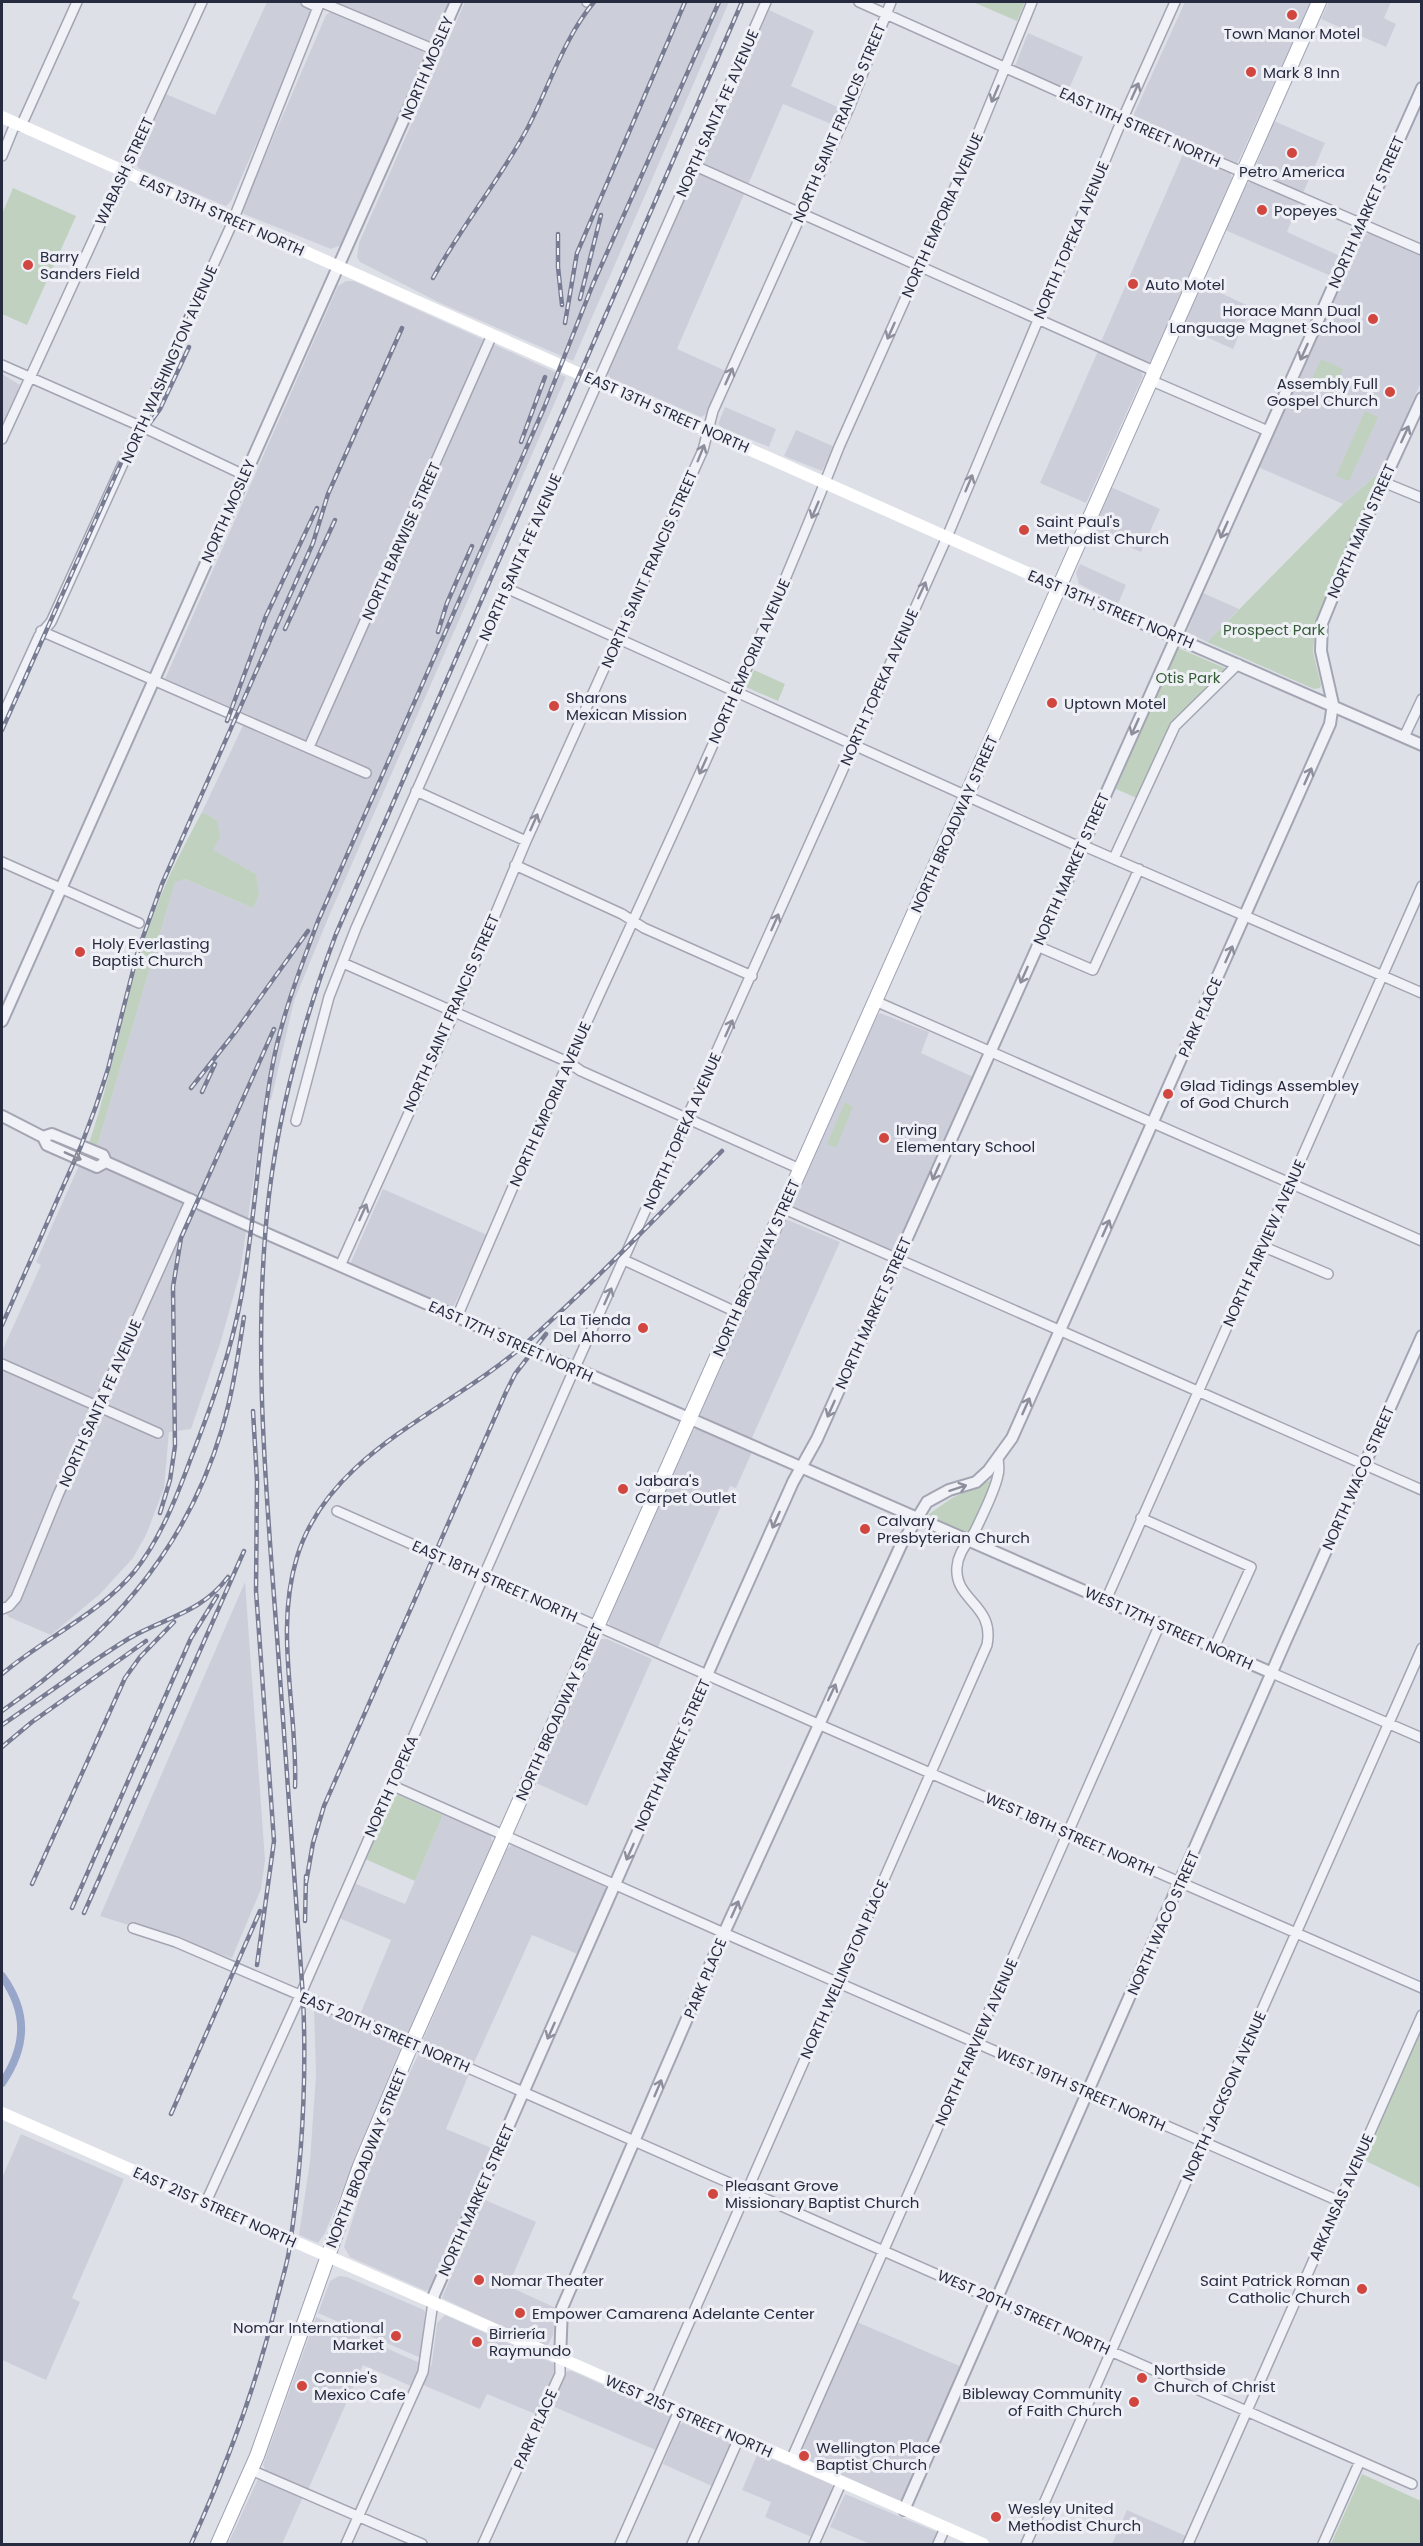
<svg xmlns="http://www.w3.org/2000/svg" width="1423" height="2546" viewBox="0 0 1423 2546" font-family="Poppins,sans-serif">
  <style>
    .built { fill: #cccfda }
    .green { fill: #c0d2bf }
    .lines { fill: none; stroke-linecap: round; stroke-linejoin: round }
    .canal { stroke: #98a6ca; stroke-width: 8 }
    .minor-casing { stroke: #a3a6b2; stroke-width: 12 }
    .tertiary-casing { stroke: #a3a6b2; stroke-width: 14 }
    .primary-casing { stroke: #9ea2b4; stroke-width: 16 }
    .minor { stroke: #f1f2f7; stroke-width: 9 }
    .tertiary { stroke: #f1f2f7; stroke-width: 10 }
    .secondary { stroke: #fff; stroke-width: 12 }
    .primary { stroke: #fff; stroke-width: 14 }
    .rail-casing { stroke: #787c92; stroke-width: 4.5 }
    .rail { stroke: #eef0f6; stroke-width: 2; stroke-dasharray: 7; stroke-linecap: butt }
    .oneway { stroke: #8c8e9c }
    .poi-dot { fill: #d14740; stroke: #eef0f6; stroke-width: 2 }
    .labels { text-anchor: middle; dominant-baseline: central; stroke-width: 6; stroke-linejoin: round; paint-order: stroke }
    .poi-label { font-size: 15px; fill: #272b40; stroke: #eef0f6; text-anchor: start }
    .street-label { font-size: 15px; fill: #272b40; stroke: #eef0f6 }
    .park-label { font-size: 15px; fill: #345c35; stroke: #eef0f6 }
  </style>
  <rect width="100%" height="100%" fill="#dee0e8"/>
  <path class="built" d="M267,2H319L231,201L226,206L223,205L140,169L137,166L138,161L166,94L215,115Z
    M338,2H451L434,39L427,43L341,6Z
    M465,2H729L573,361L440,303L360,262L357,257L359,243Z
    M1185,2H1311L1237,164L1134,119V114Z
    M1329,2H1391L1384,18L1396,24L1386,47L1321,19Z
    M769,10L814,31L791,86L842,109L834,125L783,104L677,349L726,371L705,415L701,417L610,378L607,372Z
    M330,12L338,14L421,50L425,54L426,59L344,244L331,249L244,214L242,210L326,15Z
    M1028,33L1083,57L1068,91L1015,66Z
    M1274,121L1325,143L1303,193L1256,173L1254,170Z
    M1184,152L1230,171L1232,178L1152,360L1146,364L1100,344Z
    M1250,181L1299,203L1287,232L1340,256L1331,276L1225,230L1245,186Z
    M1370,233L1421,256V382L1381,471L1343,504L1258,467L1364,235Z
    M346,281H354L566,377L329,916L294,1001L271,1100H265L240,1273L220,1344L191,1429L169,1432L164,1488L146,1535L133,1558L100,1594L51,1635L9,1617L2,1609V1351L41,1265L36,1262L89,1143L97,1147L175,881L185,879L253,908L256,874L212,850L217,820L202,812L248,715L165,679L338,286Z
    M1201,284L1251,307L1233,349L1182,326Z
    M1098,351L1140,370L1143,376L1086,503L1040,483Z
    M2,374L20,385L2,427Z
    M725,407L776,429L769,447L721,427L718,424Z
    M796,430L835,447L822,471L784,456Z
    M1111,487L1160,509L1141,552L1094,531Z
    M1080,564L1126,585L1118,604L1079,584L1076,573Z
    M1203,593L1239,609L1207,642L1187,632Z
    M880,1013L929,1032L921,1053L973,1077L898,1248L892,1252L796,1211L793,1203L877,1016Z
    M383,1189L487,1235L453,1308L352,1265L351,1262Z
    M788,1220L840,1242L751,1440L699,1415L785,1223Z
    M697,1428L753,1450L736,1488L730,1486L658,1647L610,1626L608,1620L692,1431Z
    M245,1582L265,1860L261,1889L232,1958L100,1916Z
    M601,1639H607L652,1659L587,1806L536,1783Z
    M443,1815L490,1835L493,1842L407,2036L359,2017L391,1940L339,1918L354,1883L405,1904Z
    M512,1845L604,1885L607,1892L580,1955L532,1935L473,2065L422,2042L507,1849Z
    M314,2007L398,2043L401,2050L325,2233L318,2243L299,2235L310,2161L316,2075Z
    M419,2053L469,2074L446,2129L494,2149L432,2288L426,2291L350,2257L344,2247L377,2142Z
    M21,2134L124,2179L72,2298L80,2302L46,2380L2,2360V2178Z
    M483,2199L536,2222L508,2286L556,2308L553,2335L548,2345L539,2344L442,2298Z
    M339,2276L347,2277L424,2310L425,2313L421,2358L318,2313L330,2281Z
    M445,2315L555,2364L557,2370L538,2415L487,2394L480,2409L423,2385L432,2363L437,2323Z
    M316,2317L420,2363L413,2387L363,2365L308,2490L266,2471L263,2465Z
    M857,2322L962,2367L905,2497L901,2500H895L799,2457Z
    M567,2371H572L671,2416L658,2451L552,2406Z
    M686,2421L731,2443L714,2487L663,2464L679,2425Z
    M758,2453L831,2484L834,2488L814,2538L765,2517L771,2502L742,2490Z
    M258,2479H261L303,2497L282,2544H228Z
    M845,2494L937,2532L939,2534L936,2544H870L830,2527Z
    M1127,2510L1186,2536L1182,2544H1112Z"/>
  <path class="green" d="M973,2H1025L1017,21Z
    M13,188L76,216L27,325L2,314V214Z
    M1321,359L1343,369L1332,393L1310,383Z
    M1365,411L1378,417L1349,481L1336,476Z
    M1381,471L1316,622L1313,652L1321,685L1320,688L1314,689L1207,642L1343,504Z
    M1176,647L1225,668L1223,674L1172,726L1139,799L1116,789Z
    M754,670L785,684L778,701L746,687Z
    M202,812L217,820L220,836L213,850L256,874L259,895L253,908L185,879L175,882L97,1147L89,1143C115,1067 126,986 155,911C167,877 185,844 202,812Z
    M845,1102L853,1107L836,1148L827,1144Z
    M991,1480L993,1484L968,1535L930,1518L929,1514L952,1498Z
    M398,1795L443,1815L415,1881L365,1859L392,1798Z
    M1421,2029L1422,2188H1421L1364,2160Z
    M1362,2474L1421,2501V2544H1331Z"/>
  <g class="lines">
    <path class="canal" d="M2,1976C28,2012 27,2046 2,2083"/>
    <g class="minor-casing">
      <path id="minor" d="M306,2L317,7
        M321,2L435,50
        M587,2H588
        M859,2L1122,120L1422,250
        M21,126L77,2
        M2,156L15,124
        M693,165L1154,371
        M2,365L149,430L244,475
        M1150,380L1268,431
        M2,439L202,2
        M1383,482L1422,498
        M506,588L1073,844L1082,845L1422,993
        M41,631L366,773
        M2,717L39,636L51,622L230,228L320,2
        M1404,737L1422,699
        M309,747L492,335
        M416,791L526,841
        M1114,858L1175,726L1238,664
        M2,862L139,923
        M515,865L622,914L644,928L752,976
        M1037,946L1093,970L1139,869
        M343,963L568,1062L581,1071L800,1169
        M875,1001L1422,1241
        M296,1121L329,997L356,928L766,2
        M782,1208L1422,1490
        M1262,1246L1328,1274
        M624,1260L736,1312
        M340,1266L454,1013L526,841L703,450L713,411L849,108L891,2
        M457,1317C492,1235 527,1153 564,1072C658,865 756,658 839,447L965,165L1032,2
        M2,1364L158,1433
        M337,1511L818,1724L1422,1988
        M1141,1518L1251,1567L1214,1648
        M1106,1600L1422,886
        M2,1609L9,1606L16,1598L58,1495L191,1199
        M1272,1673L1422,1738
        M391,1785L724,1933L1339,2201
        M133,1928L176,1942L421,2047L1412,2484
        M206,2202L303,1989L569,1381L947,537L1119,127L1175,2
        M655,2400L987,1645C995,1604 954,1601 957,1567C958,1552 968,1543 975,1531C982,1516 995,1491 998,1475C1000,1470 998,1463 998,1457
        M791,2460L1160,1624
        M251,2470L422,2544
        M346,2544L423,2372L433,2302
        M483,2544L560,2374V2359
        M620,2544L679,2411
        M692,2544L739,2438
        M814,2544L841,2483
        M938,2544L945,2528
        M1026,2544L1422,1648
        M1188,2544L1422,2015
        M1323,2544L1360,2461"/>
    </g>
    <g class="tertiary-casing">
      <path id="tertiary" d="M1059,587L1422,745
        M2,1021L456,2
        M2,1116L43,1137L47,1145L97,1167L106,1162
        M43,1137L52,1134L103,1155L106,1162L272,1236L1272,1673
        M433,2302L434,2295L726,1632L793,1482L817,1439L1422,88
        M560,2359L562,2308L724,1933L901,1545L927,1502L949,1490L976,1482L988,1471L1012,1438L1330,724L1333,704L1321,651L1322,623L1351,552L1422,398
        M904,2510L1286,1640L1422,1336"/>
    </g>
    <g class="primary-casing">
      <path id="primary" d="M218,2544L257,2456L360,2166L412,2043L1319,2"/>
    </g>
    <use href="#minor" class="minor"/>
    <use href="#tertiary" class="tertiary"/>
    <path class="secondary" d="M2,117L1059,587
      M2,2113L983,2544"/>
    <use href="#primary" class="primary"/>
    <g class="rail-casing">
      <path id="rail" d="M558,234V267L562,305
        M433,278C461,227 498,182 526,131C549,88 563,39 594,2
        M580,299L601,215
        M565,323L577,253L685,2
        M137,441L160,409L189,347
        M521,442L545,377
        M285,629L335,520
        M438,632L447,603L472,546
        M227,721L266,616L317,508
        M2,730L206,272
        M191,1088L236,1031L308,931
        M202,1092L215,1064
        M2,1325L81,1146L96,1106L108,1069L138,951L162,884L313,543L328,494L402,328
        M253,1411L257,1480L256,1591L274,1841L257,1965
        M160,1513L170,1480L175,1446L173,1287L181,1238L274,1029
        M2,1674C44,1638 98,1615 134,1572C160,1540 177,1496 191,1458C211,1407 231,1352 241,1298C255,1222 258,1144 272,1068C281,1018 300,969 318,921L544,408L593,284L719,2
        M2,1711C106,1638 185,1554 222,1429C233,1392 238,1355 244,1317
        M2,1725C43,1697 84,1666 128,1639C165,1617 200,1614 228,1577
        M2,1747L32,1722L146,1641
        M295,1787C298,1711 274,1632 297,1557C329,1452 448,1412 524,1345C593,1284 657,1216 722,1151
        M306,1883L313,1843L324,1806L506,1392L515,1374L546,1334
        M32,1884L125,1678L140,1657L174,1622
        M72,1908L191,1638L217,1596
        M84,1913L244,1551
        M305,1921L306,1876
        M171,2114L260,1911
        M191,2544C226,2467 256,2387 276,2304C280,2286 286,2269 289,2251C302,2166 307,2082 303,1997C294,1877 286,1756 277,1636C266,1490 252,1341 269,1195C280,1105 304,1019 336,934L742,2"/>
    </g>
    <use href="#rail" class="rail"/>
  </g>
  <defs><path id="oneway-shaft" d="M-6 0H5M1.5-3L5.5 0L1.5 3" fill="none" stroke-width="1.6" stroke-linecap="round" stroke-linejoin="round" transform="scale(1.5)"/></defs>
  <g class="oneway">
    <use href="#oneway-shaft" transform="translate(1135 91) rotate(-66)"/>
    <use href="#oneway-shaft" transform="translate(995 94) rotate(113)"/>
    <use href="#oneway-shaft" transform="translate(891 331) rotate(114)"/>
    <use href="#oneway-shaft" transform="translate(1304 352) rotate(114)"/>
    <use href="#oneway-shaft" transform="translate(729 376) rotate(-66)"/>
    <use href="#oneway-shaft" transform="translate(1405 434) rotate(-65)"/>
    <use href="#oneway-shaft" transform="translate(701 453) rotate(-68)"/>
    <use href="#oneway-shaft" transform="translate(969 483) rotate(-67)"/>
    <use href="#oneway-shaft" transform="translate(815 510) rotate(113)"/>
    <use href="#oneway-shaft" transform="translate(1224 530) rotate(114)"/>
    <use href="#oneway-shaft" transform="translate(922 590) rotate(-65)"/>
    <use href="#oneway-shaft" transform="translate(1135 727) rotate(114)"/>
    <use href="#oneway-shaft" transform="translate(703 766) rotate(114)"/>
    <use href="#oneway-shaft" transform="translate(1308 776) rotate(-66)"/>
    <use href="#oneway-shaft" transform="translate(534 822) rotate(-66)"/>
    <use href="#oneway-shaft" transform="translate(775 922) rotate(-66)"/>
    <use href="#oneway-shaft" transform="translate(1229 954) rotate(-66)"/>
    <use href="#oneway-shaft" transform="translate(1024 975) rotate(114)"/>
    <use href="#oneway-shaft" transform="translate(729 1028) rotate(-66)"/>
    <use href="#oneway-shaft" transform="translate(73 1156) rotate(24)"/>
    <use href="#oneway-shaft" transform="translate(936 1172) rotate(114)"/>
    <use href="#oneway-shaft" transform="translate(363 1212) rotate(-66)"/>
    <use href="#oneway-shaft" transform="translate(1106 1228) rotate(-66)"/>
    <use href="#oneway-shaft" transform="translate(608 1296) rotate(-66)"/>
    <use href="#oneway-shaft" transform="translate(1026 1406) rotate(-66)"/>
    <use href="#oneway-shaft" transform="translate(831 1409) rotate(114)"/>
    <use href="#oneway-shaft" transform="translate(958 1488) rotate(-18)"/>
    <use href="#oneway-shaft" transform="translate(776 1520) rotate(114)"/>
    <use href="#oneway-shaft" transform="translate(832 1692) rotate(-65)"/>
    <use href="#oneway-shaft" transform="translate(630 1852) rotate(114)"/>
    <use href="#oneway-shaft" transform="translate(735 1909) rotate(-66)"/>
    <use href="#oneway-shaft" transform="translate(551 2031) rotate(114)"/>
    <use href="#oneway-shaft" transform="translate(658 2088) rotate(-67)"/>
  </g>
  <g class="poi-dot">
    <circle cx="1292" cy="15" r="6"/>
    <circle cx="1251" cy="72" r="6"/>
    <circle cx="1292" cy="153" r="6"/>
    <circle cx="1262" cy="210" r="6"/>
    <circle cx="28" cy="265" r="6"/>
    <circle cx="1133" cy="284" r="6"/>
    <circle cx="1373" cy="319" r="6"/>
    <circle cx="1390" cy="392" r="6"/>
    <circle cx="1024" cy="530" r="6"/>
    <circle cx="1052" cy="703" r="6"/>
    <circle cx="554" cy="706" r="6"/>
    <circle cx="80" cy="952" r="6"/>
    <circle cx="1168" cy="1094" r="6"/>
    <circle cx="884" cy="1138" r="6"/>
    <circle cx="643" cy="1328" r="6"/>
    <circle cx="623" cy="1489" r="6"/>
    <circle cx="865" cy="1529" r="6"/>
    <circle cx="713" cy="2194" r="6"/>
    <circle cx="479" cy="2280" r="6"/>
    <circle cx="1362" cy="2289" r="6"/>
    <circle cx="520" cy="2313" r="6"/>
    <circle cx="396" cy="2336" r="6"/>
    <circle cx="477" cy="2342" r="6"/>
    <circle cx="1142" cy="2378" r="6"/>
    <circle cx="302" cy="2386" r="6"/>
    <circle cx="1134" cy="2402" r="6"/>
    <circle cx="804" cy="2456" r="6"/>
    <circle cx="996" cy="2517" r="6"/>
  </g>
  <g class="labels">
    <g class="poi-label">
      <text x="1292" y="33" text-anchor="middle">Town Manor Motel</text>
      <text x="1263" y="72">Mark 8 Inn</text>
      <text x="1292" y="171" text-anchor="middle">Petro America</text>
      <text x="1274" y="210">Popeyes</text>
      <text x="40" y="256">Barry<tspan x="40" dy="17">Sanders Field</tspan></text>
      <text x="1145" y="284">Auto Motel</text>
      <text x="1361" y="310" text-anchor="end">Horace Mann Dual<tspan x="1361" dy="17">Language Magnet School</tspan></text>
      <text x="1378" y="383" text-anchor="end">Assembly Full<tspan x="1378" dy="17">Gospel Church</tspan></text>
      <text x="1036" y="521">Saint Paul's<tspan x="1036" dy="17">Methodist Church</tspan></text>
      <text x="566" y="697">Sharons<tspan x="566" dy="17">Mexican Mission</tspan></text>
      <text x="1064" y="703">Uptown Motel</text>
      <text x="92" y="943">Holy Everlasting<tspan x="92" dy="17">Baptist Church</tspan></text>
      <text x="1180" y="1085">Glad Tidings Assembley<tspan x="1180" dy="17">of God Church</tspan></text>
      <text x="896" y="1129">Irving<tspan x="896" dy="17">Elementary School</tspan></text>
      <text x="631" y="1319" text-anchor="end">La Tienda<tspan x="631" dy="17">Del Ahorro</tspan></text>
      <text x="635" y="1480">Jabara's<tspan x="635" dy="17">Carpet Outlet</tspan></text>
      <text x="877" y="1520">Calvary<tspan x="877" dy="17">Presbyterian Church</tspan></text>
      <text x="725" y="2185">Pleasant Grove<tspan x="725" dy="17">Missionary Baptist Church</tspan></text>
      <text x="491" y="2280">Nomar Theater</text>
      <text x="1350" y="2280" text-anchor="end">Saint Patrick Roman<tspan x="1350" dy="17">Catholic Church</tspan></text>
      <text x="532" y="2313">Empower Camarena Adelante Center</text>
      <text x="384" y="2327" text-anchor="end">Nomar International<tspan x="384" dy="17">Market</tspan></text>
      <text x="489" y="2333">Birriería<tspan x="489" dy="17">Raymundo</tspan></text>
      <text x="1154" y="2369">Northside<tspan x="1154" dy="17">Church of Christ</tspan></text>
      <text x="314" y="2377">Connie's<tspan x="314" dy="17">Mexico Cafe</tspan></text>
      <text x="1122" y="2393" text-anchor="end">Bibleway Community<tspan x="1122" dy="17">of Faith Church</tspan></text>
      <text x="816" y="2447">Wellington Place<tspan x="816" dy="17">Baptist Church</tspan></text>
      <text x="1008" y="2508">Wesley United<tspan x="1008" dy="17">Methodist Church</tspan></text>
    </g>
    <g class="street-label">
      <text transform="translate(427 68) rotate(-67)">NORTH MOSLEY</text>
      <text transform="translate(717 113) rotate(-66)">NORTH SANTA FE AVENUE</text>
      <text transform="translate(839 123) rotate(-67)">NORTH SAINT FRANCIS STREET</text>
      <text transform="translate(1140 127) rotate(24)">EAST 11TH STREET NORTH</text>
      <text transform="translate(124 171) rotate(-65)">WABASH STREET</text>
      <text transform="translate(1366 212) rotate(-66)">NORTH MARKET STREET</text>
      <text transform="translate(222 215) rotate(24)">EAST 13TH STREET NORTH</text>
      <text transform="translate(942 215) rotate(-66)">NORTH EMPORIA AVENUE</text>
      <text transform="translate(1071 240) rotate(-67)">NORTH TOPEKA AVENUE</text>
      <text transform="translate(169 364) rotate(-66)">NORTH WASHINGTON AVENUE</text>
      <text transform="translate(667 412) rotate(24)">EAST 13TH STREET NORTH</text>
      <text transform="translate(228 511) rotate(-66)">NORTH MOSLEY</text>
      <text transform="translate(1361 531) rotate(-66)">NORTH MAIN STREET</text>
      <text transform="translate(401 541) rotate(-66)">NORTH BARWISE STREET</text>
      <text transform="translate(520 557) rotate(-66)">NORTH SANTA FE AVENUE</text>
      <text transform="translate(649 569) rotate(-66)">NORTH SAINT FRANCIS STREET</text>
      <text transform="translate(1111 609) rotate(23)">EAST 13TH STREET NORTH</text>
      <text transform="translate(749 661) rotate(-66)">NORTH EMPORIA AVENUE</text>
      <text transform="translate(879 687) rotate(-66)">NORTH TOPEKA AVENUE</text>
      <text transform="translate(954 824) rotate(-66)">NORTH BROADWAY STREET</text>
      <text transform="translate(1071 869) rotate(-66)">NORTH MARKET STREET</text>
      <text transform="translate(451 1013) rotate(-66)">NORTH SAINT FRANCIS STREET</text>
      <text transform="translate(1200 1017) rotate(-66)">PARK PLACE</text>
      <text transform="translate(550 1104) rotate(-66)">NORTH EMPORIA AVENUE</text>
      <text transform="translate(682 1131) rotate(-66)">NORTH TOPEKA AVENUE</text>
      <text transform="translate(1264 1243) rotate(-66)">NORTH FAIRVIEW AVENUE</text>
      <text transform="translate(756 1268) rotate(-66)">NORTH BROADWAY STREET</text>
      <text transform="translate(873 1313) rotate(-66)">NORTH MARKET STREET</text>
      <text transform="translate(511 1341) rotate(24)">EAST 17TH STREET NORTH</text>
      <text transform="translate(100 1403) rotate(-66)">NORTH SANTA FE AVENUE</text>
      <text transform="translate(1358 1478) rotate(-66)">NORTH WACO STREET</text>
      <text transform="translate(495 1581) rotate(24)">EAST 18TH STREET NORTH</text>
      <text transform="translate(1169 1628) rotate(24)">WEST 17TH STREET NORTH</text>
      <text transform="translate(559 1712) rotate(-66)">NORTH BROADWAY STREET</text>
      <text transform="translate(672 1755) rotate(-66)">NORTH MARKET STREET</text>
      <text transform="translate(391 1786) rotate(-66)">NORTH TOPEKA</text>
      <text transform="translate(1070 1834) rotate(24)">WEST 18TH STREET NORTH</text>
      <text transform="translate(1163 1923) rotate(-66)">NORTH WACO STREET</text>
      <text transform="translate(844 1969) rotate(-66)">NORTH WELLINGTON PLACE</text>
      <text transform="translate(705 1978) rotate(-67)">PARK PLACE</text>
      <text transform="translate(385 2032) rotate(23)">EAST 20TH STREET NORTH</text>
      <text transform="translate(976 2042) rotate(-66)">NORTH FAIRVIEW AVENUE</text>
      <text transform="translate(1081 2089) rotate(24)">WEST 19TH STREET NORTH</text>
      <text transform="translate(1224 2096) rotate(-66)">NORTH JACKSON AVENUE</text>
      <text transform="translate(366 2158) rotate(-68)">NORTH BROADWAY STREET</text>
      <text transform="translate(1341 2197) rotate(-66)">ARKANSAS AVENUE</text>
      <text transform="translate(476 2200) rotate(-66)">NORTH MARKET STREET</text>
      <text transform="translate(215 2207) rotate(24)">EAST 21ST STREET NORTH</text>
      <text transform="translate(1024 2312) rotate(24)">WEST 20TH STREET NORTH</text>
      <text transform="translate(689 2416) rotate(24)">WEST 21ST STREET NORTH</text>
      <text transform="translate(535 2429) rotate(-66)">PARK PLACE</text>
    </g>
    <g class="park-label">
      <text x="1274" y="629">Prospect Park</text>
      <text x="1188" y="677">Otis Park</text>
    </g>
  </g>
  <rect width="1423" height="2546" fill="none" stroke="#272b40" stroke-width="6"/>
</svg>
